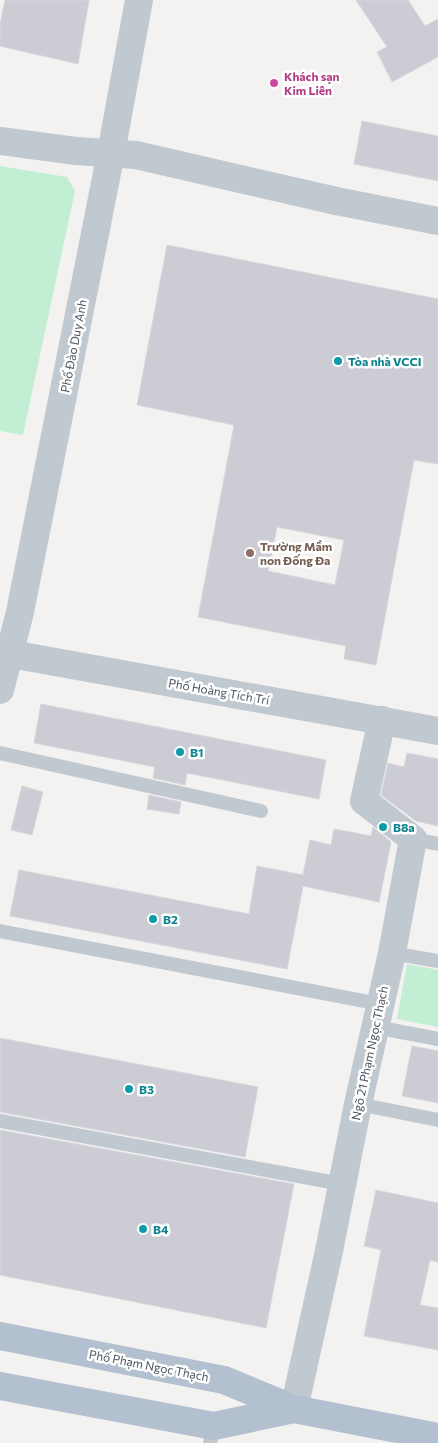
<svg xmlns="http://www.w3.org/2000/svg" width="438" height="1443" viewBox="0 0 438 1443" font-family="Commissioner,sans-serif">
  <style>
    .green { fill: #c2efd4 }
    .building { fill: #cccdd4; stroke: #d6d7dc; fill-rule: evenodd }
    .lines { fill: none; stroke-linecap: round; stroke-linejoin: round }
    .service { stroke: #c0c8d0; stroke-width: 14 }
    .minor { stroke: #c0c8d0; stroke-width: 28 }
    .tertiary { stroke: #c0c8d0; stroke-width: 28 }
    .primary { stroke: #b2c0cf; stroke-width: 28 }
    .hotel-dot { fill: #d1479c; stroke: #fff; stroke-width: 2 }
    .culture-dot { fill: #0f9aa8; stroke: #fff; stroke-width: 2 }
    .education-dot { fill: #8d6e63; stroke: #fff; stroke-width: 2 }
    .labels { text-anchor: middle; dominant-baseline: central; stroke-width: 5; stroke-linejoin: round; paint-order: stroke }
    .hotel-label { font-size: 12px; font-weight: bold; fill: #b23c85; stroke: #fff; text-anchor: start }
    .street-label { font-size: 12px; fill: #49545f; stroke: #fff }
    .culture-label { font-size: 12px; font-weight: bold; fill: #0d838f; stroke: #fff; text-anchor: start }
    .education-label { font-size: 12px; font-weight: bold; fill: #785e54; stroke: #fff; text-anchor: start }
  </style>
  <rect width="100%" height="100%" fill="#f4f1f1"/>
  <path class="green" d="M0,166L67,177L75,191L23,435L0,431Z
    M407,964L438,970V1027L397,1019Z"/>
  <path class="building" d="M5,0H89L78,64L0,46V24Z
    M356,0H408L425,26L438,19V57L392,82L377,52L387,47Z
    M362,121L438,136V181L354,164Z
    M167,245L438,299V464L414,460L376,665L344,659L346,646L198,617L234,425L137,405ZM277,527L344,540L335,585L268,571Z
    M41,704L326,760L319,799L187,773L185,785L153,778L155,767L34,743Z
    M407,753L438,759V826L416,821L381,795L388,763L404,767Z
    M22,786L43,792L32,835L11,830Z
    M149,795L181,802L179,814L147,809Z
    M373,827L391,842L379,902L303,886L287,969L10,916L19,870L249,914L257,866L303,875L310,840L331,845L334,829L371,836Z
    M0,1038L258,1087L245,1157L0,1112Z
    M412,1046L438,1051V1103L402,1096Z
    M0,1130L294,1184L266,1328L0,1275Z
    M376,1190L438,1203V1262L430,1260L420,1305L438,1308V1350L364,1336L381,1250L364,1246Z"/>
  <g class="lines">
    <path class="service" d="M0,753L261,811
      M413,839L438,844
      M0,931L380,1004
      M392,953L438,961
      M375,1027L438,1039
      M358,1104L438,1120
      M0,1121L342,1184
      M210,1443L214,1426"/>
    <path class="minor" d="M0,141L76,151L136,155L336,201L438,221
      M294,1409L329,1251L358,1104L392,953L413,839L364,801L382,720"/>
    <path class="tertiary" d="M0,652L438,731
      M0,690L20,612L111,153L139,0"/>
    <path class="primary" d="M0,1336L224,1380L294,1409L438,1437
      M0,1386L214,1426L294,1409"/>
  </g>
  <circle class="hotel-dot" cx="274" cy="83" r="5"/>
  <g class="culture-dot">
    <circle cx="338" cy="361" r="5"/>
    <circle cx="180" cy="752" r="5"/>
    <circle cx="383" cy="827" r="5"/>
    <circle cx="153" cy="919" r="5"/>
    <circle cx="129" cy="1089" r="5"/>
    <circle cx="143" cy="1229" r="5"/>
  </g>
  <circle class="education-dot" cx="250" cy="553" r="5"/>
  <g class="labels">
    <g class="hotel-label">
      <text x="284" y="76">Khách sạn<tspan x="284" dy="14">Kim Liên</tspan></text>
    </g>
    <g class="street-label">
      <text transform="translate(73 346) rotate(-79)">Phố Đào Duy Anh</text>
      <text transform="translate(219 691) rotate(10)">Phố Hoàng Tích Trí</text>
      <text transform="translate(369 1053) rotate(-78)">Ngõ 21 Phạm Ngọc Thạch</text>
      <text transform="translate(149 1365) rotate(11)">Phố Phạm Ngọc Thạch</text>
    </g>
    <g class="culture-label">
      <text x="348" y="361">Tòa nhà VCCI</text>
      <text x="190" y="752">B1</text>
      <text x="393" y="827">B8a</text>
      <text x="163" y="919">B2</text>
      <text x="139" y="1089">B3</text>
      <text x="153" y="1229">B4</text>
    </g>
    <g class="education-label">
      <text x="260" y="546">Trường Mầm<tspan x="260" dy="14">non Đống Đa</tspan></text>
    </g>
  </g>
</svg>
